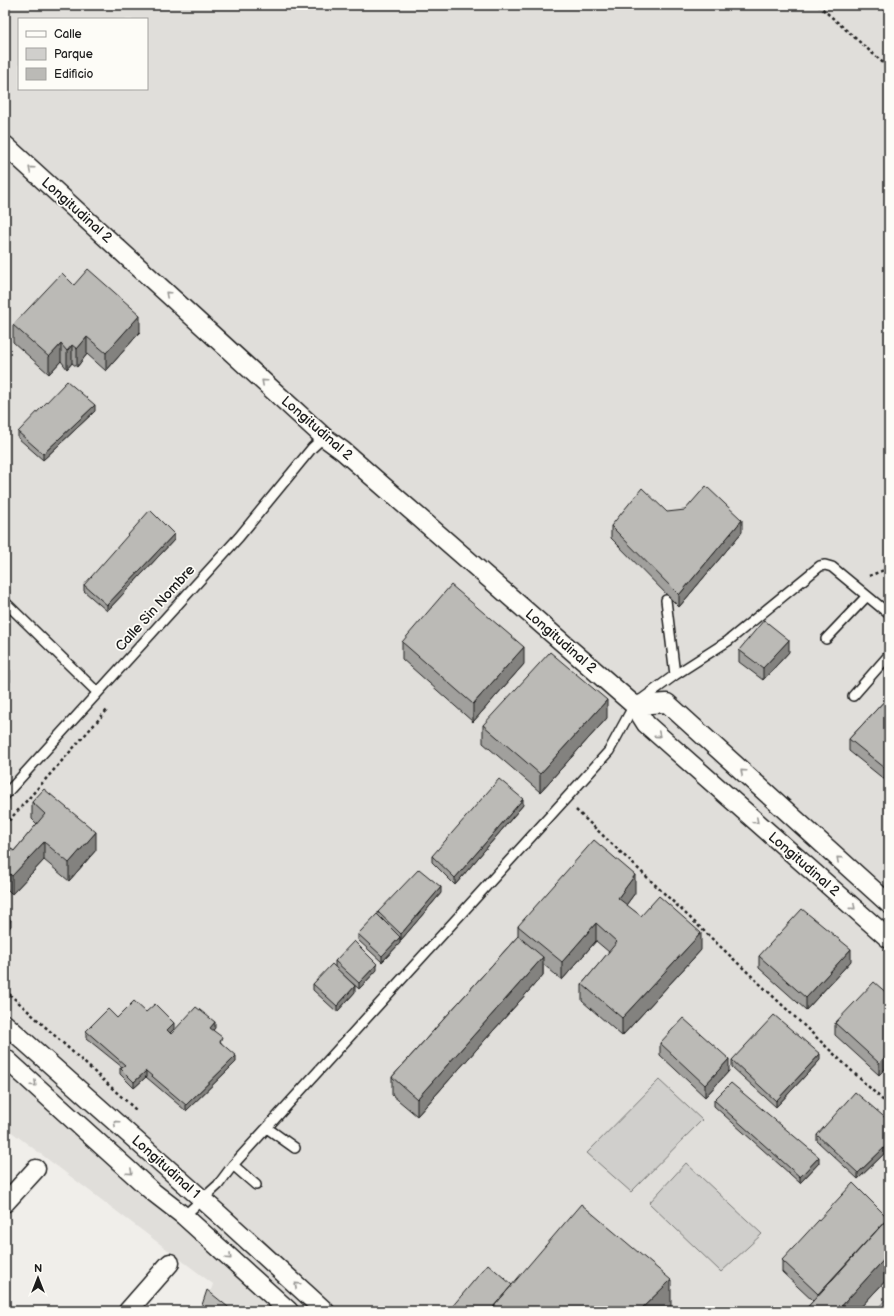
<svg xmlns="http://www.w3.org/2000/svg" width="894" height="1316" viewBox="0 0 894 1316" font-family="'Balsamiq Sans',sans-serif">
  <style>
    .built { fill: #e0deda; fill-rule: evenodd }
    .green { fill: #d0cfcc; stroke: #767674 }
    .lines { fill: none; stroke-linecap: round; stroke-linejoin: round }
    .service-casing { stroke: #1c1c1c; stroke-width: 12 }
    .minor-casing { stroke: #1c1c1c; stroke-width: 21 }
    .path { stroke: #1c1c1c; stroke-width: 2.5; stroke-dasharray: 3 3; stroke-linecap: butt }
    .service { stroke: #fdfcf7; stroke-width: 9 }
    .minor { stroke: #fdfcf7; stroke-width: 18 }
    .wall { fill: #a1a09d; stroke: #1c1c1c }
    .shaded-wall { fill: #83827f; stroke: #1c1c1c }
    .building { fill: #bbbab6; stroke: #1c1c1c }
    .oneway { stroke: #989794 }
    .labels { text-anchor: middle; dominant-baseline: central; stroke-width: 3.5; stroke-linejoin: round; paint-order: stroke }
    .street-label { font-size: 14px; fill: #1c1c1c; stroke: #fdfcf7 }
  </style>
  <rect width="100%" height="100%" fill="#f0eeea"/>
  <filter id="ink" filterUnits="userSpaceOnUse"><feTurbulence type="fractalNoise" baseFrequency=".025" numOctaves="2"/><feDisplacementMap in="SourceGraphic" scale="8" xChannelSelector="R" yChannelSelector="G"/><feConvolveMatrix kernelMatrix="1 2 1 2 8 2 1 2 1" color-interpolation-filters="sRGB"/></filter>
  <g filter="url(#ink)">
    <path class="built" d="M5,5H889V1311H204L213,1284L5,1127ZM19,19H147V89H19Z"/>
    <path class="green" d="M659,1080L702,1120L631,1192L587,1153Z
      M686,1163L762,1234L721,1272L649,1203Z
      M889,1296V1311H875Z"/>
    <g class="lines">
      <g class="service-casing">
        <path id="service" d="M666,600L675,675
          M5,602L97,692
          M826,639L867,596
          M853,696L889,655
          M5,795L239,537L312,448L324,437
          M267,1128L295,1148
          M233,1165L256,1185
          M184,1216L218,1185L233,1165L609,751L634,705L675,675L728,641L820,566L825,565L832,567L889,614"/>
      </g>
      <g class="minor-casing">
        <path id="minor" d="M5,145L324,437L343,451L634,705L646,724L889,939
          M634,705L667,703L889,904
          M5,1024L221,1216L325,1311
          M5,1058L153,1192L184,1216L289,1311
          M5,1203L36,1169
          M128,1311L170,1263"/>
      </g>
      <path class="path" d="M818,5L889,68
        M869,576L889,568
        M576,810L889,1106
        M5,825L108,709
        M5,990L136,1110"/>
      <use href="#service" class="service"/>
      <use href="#minor" class="minor"/>
    </g>
    <path class="wall" d="M74,285L140,332L106,371L87,354L77,367L72,363L67,369L61,361L49,374L13,342V325Z
      M95,411L43,460L18,438V432Z
      M611,526L742,532L679,607L611,538Z
      M174,540L107,611L84,591V585Z
      M402,642L524,664L473,722L402,659Z
      M739,650L789,652L763,680L739,662Z
      M889,696V775L885,780L849,751V739Z
      M607,718L540,792L483,743V725Z
      M32,802L96,850L69,881L44,860L12,894L5,887V845L14,851L37,824L32,819Z
      M523,805L455,885L432,862V856Z
      M441,893L401,940L400,939V943L382,962L358,940V934L378,914V912Z
      M635,893L626,905L641,916L701,950L622,1036L582,1001V984L609,952L596,941L562,980L543,964V975L417,1116L392,1095V1077L518,936V926Z
      M759,956L851,961L806,1010L759,968Z
      M335,961L377,970L359,989L340,972L355,992L337,1012L313,990V984L335,967Z
      M889,995L879,1075L835,1035V1023Z
      M146,1012L174,1029L170,1033L171,1034L215,1028L213,1030L222,1044L236,1062L186,1111L146,1077L134,1088L120,1074V1068L122,1067L86,1038V1031L117,1018Z
      M660,1043L729,1071L705,1097L660,1055Z
      M732,1060H820L776,1107L732,1067Z
      M714,1100L819,1163L800,1183L714,1106Z
      M889,1121V1149L858,1179L817,1141V1135Z
      M889,1217V1277L857,1311H804L813,1301L782,1272V1260L888,1219Z
      M512,1285L671,1311H443Z"/>
    <path class="shaded-wall" d="M140,315V332L106,371V353Z
      M87,337V354L77,367V349Z
      M61,344V361L49,374V357Z
      M72,345V363L67,369V351Z
      M95,405V411L43,460V454Z
      M742,520V532L679,607V595Z
      M174,534V540L107,611V605Z
      M789,640V652L763,680V668Z
      M524,647V664L473,722V704Z
      M10,670V682L5,686V674Z
      M607,700V718L540,792V774Z
      M889,763V775L885,780V768Z
      M523,799V805L455,885V878Z
      M96,832V850L69,881V863Z
      M44,842V860L12,894V876Z
      M635,875V893L618,916V898Z
      M441,887V893L401,940V934Z
      M11,920V926L5,933V927Z
      M596,923V941L562,980V962Z
      M701,933V950L622,1036V1018Z
      M400,937V943L382,962V956Z
      M851,949V961L806,1010V998Z
      M543,957V975L417,1116V1099Z
      M377,964V970L359,989V983Z
      M355,986V992L337,1012V1006Z
      M215,1022V1028L210,1034V1028Z
      M174,1023V1029L167,1036V1030Z
      M889,1053V1065L879,1075V1063Z
      M820,1054V1060L776,1107V1101Z
      M236,1056V1062L186,1111V1105Z
      M729,1059V1071L705,1097V1085Z
      M146,1071V1077L134,1088V1082Z
      M889,1143V1149L858,1179V1173Z
      M819,1157V1163L800,1183V1177Z
      M888,1218V1230L818,1306V1294Z
      M889,1254V1277L857,1311H837Z
      M671,1280V1311H639Z"/>
    <path class="building" d="M88,269L140,315L106,353L87,337L77,349L72,345L67,351L61,344L49,357L13,325L62,273L74,285Z
      M67,381L95,405L43,454L18,432Z
      M706,486L742,520L679,595L611,526L642,488L667,512L685,510Z
      M150,510L174,534L107,605L84,585Z
      M451,585L524,647L473,704L402,642Z
      M764,620L789,640L763,668L739,650Z
      M550,652L607,700L540,774L483,725Z
      M5,666L10,670L5,674Z
      M889,696V763L885,768L849,739Z
      M499,779L523,799L455,878L432,856Z
      M44,789L96,832L69,863L44,842L12,876L5,870V845L14,851L45,814L32,802Z
      M594,840L635,875L618,898L641,916L659,896L701,933L622,1018L582,984L617,942L596,923L562,962L518,926Z
      M419,869L441,887L401,934L378,912Z
      M802,909L851,949L806,998L759,956Z
      M5,914L11,920L5,927Z
      M377,914L400,937L382,956L358,934Z
      M518,936L543,957L417,1099L392,1077Z
      M354,941L377,964L359,983L335,961Z
      M332,964L355,986L337,1006L313,984Z
      M874,982L889,995V1053L879,1063L835,1023Z
      M134,1001L146,1012L155,1004L174,1023L167,1030L171,1034L196,1007L215,1022L210,1028L222,1037L220,1042L236,1056L186,1105L146,1071L134,1082L120,1068L125,1065L86,1031L108,1009L117,1018Z
      M774,1015L820,1054L776,1101L732,1060Z
      M683,1018L729,1059L705,1085L660,1043Z
      M731,1083L819,1157L800,1177L714,1100Z
      M855,1092L889,1121V1143L858,1173L817,1135Z
      M853,1183L888,1218L818,1294L782,1260Z
      M581,1204L671,1280L639,1311H502L494,1306Z
      M889,1217V1254L837,1311H804Z
      M488,1264L512,1285L494,1306V1311H443L444,1310L451,1308Z
      M207,1290L233,1311H200Z"/>
    <defs><path id="oneway-chevron" d="M-2-3.5L2.5 0L-2 3.5" fill="none" stroke-width="1.6" stroke-linecap="round" stroke-linejoin="round"/></defs>
    <g class="oneway">
      <use href="#oneway-chevron" transform="translate(31 169) rotate(-138)"/>
      <use href="#oneway-chevron" transform="translate(168 294) rotate(-138)"/>
      <use href="#oneway-chevron" transform="translate(264 382) rotate(-138)"/>
      <use href="#oneway-chevron" transform="translate(658 735) rotate(41)"/>
      <use href="#oneway-chevron" transform="translate(743 772) rotate(-138)"/>
      <use href="#oneway-chevron" transform="translate(756 821) rotate(41)"/>
      <use href="#oneway-chevron" transform="translate(839 859) rotate(-138)"/>
      <use href="#oneway-chevron" transform="translate(853 907) rotate(41)"/>
      <use href="#oneway-chevron" transform="translate(34 1084) rotate(42)"/>
      <use href="#oneway-chevron" transform="translate(116 1123) rotate(-138)"/>
      <use href="#oneway-chevron" transform="translate(130 1172) rotate(42)"/>
      <use href="#oneway-chevron" transform="translate(229 1257) rotate(42)"/>
      <use href="#oneway-chevron" transform="translate(297 1285) rotate(-138)"/>
    </g>
  </g>
  <g class="labels">
    <g class="street-label">
      <text transform="translate(77 210) rotate(42)">Longitudinal 2</text>
      <text transform="translate(317 428) rotate(41)">Longitudinal 2</text>
      <text transform="translate(155 608) rotate(-48)">Calle Sin Nombre</text>
      <text transform="translate(561 641) rotate(41)">Longitudinal 2</text>
      <text transform="translate(804 864) rotate(41)">Longitudinal 2</text>
      <text transform="translate(166 1167) rotate(42)">Longitudinal 1</text>
    </g>
  </g>
  <rect width="894" height="1316" fill="none" stroke="#fdfcf7" stroke-width="20"/>
  <rect x="10" y="10" width="874" height="1296" fill="none" stroke="#1c1c1c" stroke-width="1.5" filter="url(#ink)"/>
  <rect x="18" y="18" width="130" height="72" fill="#fdfcf7" stroke="#a3a29f"/>
  <rect x="26" y="31" width="20" height="6" fill="#fdfcf7" stroke="#a3a29f"/>
  <text x="54" y="38" font-size="12" fill="#1c1c1c">Calle</text>
  <rect x="26" y="48" width="20" height="12" fill="#d0cfcc" stroke="#a3a29f"/>
  <text x="54" y="58" font-size="12" fill="#1c1c1c">Parque</text>
  <rect x="26" y="68" width="20" height="12" fill="#bbbab6" stroke="#a3a29f"/>
  <text x="54" y="78" font-size="12" fill="#1c1c1c">Edificio</text>
  <g transform="translate(38 1278)" stroke="#fdfcf7" stroke-width="3" paint-order="stroke">
  <path d="M0-3L7 15L0 10L-7 15Z" fill="#1c1c1c"/>
  <text y="-6" font-size="11" font-weight="bold" text-anchor="middle" fill="#1c1c1c">N</text>
  </g>
</svg>
